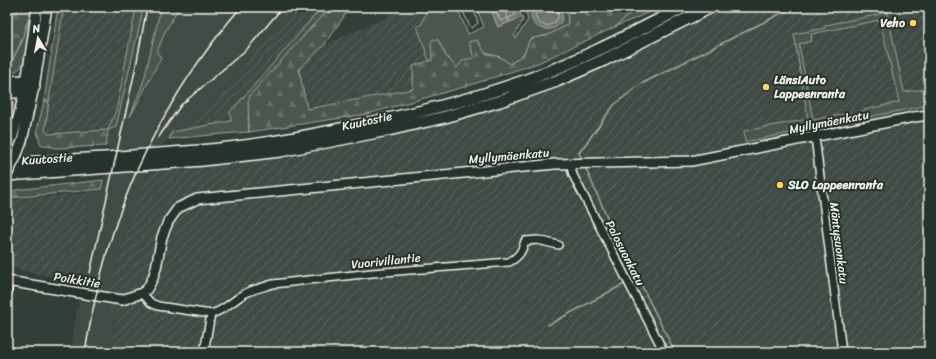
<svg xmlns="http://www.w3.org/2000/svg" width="936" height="359" viewBox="0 0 936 359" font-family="Sriracha,sans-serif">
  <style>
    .built { fill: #404b44 }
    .industrial { fill: url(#industrial-furrows) }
    .grass { fill: #4c564f; stroke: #a0a49c }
    .forest { fill: url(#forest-firs); stroke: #a0a49c }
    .water { fill: url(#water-waves); stroke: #a6a9a1 }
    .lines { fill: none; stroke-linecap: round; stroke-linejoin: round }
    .shore { stroke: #c0c1b9; stroke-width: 1 }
    .stream { stroke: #a6a9a1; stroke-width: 1.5 }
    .minor-casing { stroke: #f4f1e8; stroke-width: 10 }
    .major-casing { stroke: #f4f1e8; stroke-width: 12 }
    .highway-casing { stroke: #f4f1e8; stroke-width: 14 }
    .minor { stroke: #26332d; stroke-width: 7 }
    .major { stroke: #26332d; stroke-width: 9 }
    .highway { stroke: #26332d; stroke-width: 11 }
    .rail { stroke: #f4f1e8; stroke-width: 1.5 }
    .major-bridge-casing { stroke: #f4f1e8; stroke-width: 12; stroke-linecap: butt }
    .major-bridge { stroke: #26332d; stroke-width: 9 }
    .poi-dot { fill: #ffd166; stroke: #26332d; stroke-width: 1.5 }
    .labels { text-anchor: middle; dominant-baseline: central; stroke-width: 4; stroke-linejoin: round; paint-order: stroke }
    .poi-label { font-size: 12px; font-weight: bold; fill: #f4f1e8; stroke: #26332d; text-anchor: start }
    .street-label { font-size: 12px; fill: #f4f1e8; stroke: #26332d }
  </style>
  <defs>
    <pattern id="industrial-furrows" width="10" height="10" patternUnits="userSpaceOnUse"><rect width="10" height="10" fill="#404b44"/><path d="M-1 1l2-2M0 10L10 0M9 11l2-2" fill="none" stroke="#5c655f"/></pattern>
    <pattern id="forest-firs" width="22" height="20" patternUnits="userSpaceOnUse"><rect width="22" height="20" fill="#4c564f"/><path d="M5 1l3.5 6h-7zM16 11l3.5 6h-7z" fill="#666f68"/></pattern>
    <pattern id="water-waves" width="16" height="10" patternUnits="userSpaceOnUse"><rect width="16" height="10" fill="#727972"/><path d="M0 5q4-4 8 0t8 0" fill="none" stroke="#60635e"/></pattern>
  </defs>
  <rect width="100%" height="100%" fill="#323e38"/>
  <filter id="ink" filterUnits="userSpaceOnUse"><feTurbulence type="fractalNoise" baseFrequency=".025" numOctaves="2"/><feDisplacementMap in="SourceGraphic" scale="8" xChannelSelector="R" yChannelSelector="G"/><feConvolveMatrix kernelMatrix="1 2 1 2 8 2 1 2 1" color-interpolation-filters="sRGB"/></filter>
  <g filter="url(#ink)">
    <path class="built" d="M143,7H161L144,80L132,112L165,32L179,7H291L223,91L185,130L172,132L169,139L162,145L138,194L108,292L117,312L110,352H70L81,288L87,190L101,189L103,180L108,174L111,149L106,146L108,130L116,126Z"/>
    <path class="industrial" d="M64,7H136L117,107L108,130L48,134L45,131Z
      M291,7H322L241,100L230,111L232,121L185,130L223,91Z
      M384,7H430L428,8L421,25L417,26L429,61L413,67V89L307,109L298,69L325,44L388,17L389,7Z
      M723,7H929V352H110L117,312L105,310L108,292L138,194L149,172L299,153L373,139L436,125L601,66L648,45Z
      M87,193L82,281L37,274L14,268L7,258V213L14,199Z"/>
    <path class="grass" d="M32,7L24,61C20,69 16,73 7,74C7,67 20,47 24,37C27,28 29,17 32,7Z
      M136,7H143L141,19L116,127L108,130L117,107Z
      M161,7H179L165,32L157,52L161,58L130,117L144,80Z
      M322,7H330L305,34L248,116L249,132L222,134L169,139L172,132L231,121L230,112L241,100Z
      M430,7H457L468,34L484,27L476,7H490L498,27L522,17L523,20L514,36L516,38L528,20L525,7H567L568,25L548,35L530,39L524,54L510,64L500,57L485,53L477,40L469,42L474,58L457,69L446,56L438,40L432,60L429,61L417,26L421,25L428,8Z
      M637,7H661L615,27Z
      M879,7H886L904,92L926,89L929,105L863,118L862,112L864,110L899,102L880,20L811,34L812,41L799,44L813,120L849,113H851L852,120L745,142L744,131L808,119L794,34L825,28L826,25L881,14Z
      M58,12H63L49,101H44L57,13Z
      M7,96L11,97C19,109 10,128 7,140V125L10,113L7,110Z"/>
    <path class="forest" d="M18,7H32C25,31 20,48 7,70V12L17,13Z
      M330,7H352L349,9L325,44L299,69L307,109L413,89V66L432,60L431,43L433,39L438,40L446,56L457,68L463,60L474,58L469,42L477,40L485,53L500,57L510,64L524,54L530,39L548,35L568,25L567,7H637L615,27L538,63L464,87L367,114L249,132L248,101L251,94Z
      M44,101H49L45,131L48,134L108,130L106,146L55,148L40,144L37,131Z
      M103,180L101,189L11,198L7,207V200L15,190Z"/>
    <path class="water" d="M490,7H503L509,22L498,27Z
      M504,7H517L522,17L510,22Z
      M533,7H560C573,37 521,36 533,7Z"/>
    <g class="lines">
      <path class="shore" d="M461,7L470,27L472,28L478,23L473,7
        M494,7L500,20L501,21L515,15L514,7
        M537,7C536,10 535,14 536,17C538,28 555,28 558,17C559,14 557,10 557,7"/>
      <path class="stream" d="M582,159L579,153L614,105L641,84L794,7
        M586,169L608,219L675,352
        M630,282L637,278
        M548,325L626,283"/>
      <g class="minor-casing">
        <path id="minor" d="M815,137L842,352
          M570,163L573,175L664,352
          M142,293L151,303L158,306L211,314C224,311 233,300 246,293C254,289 263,287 273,284L372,273L509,262C519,257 522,251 525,241L538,240L558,245
          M7,296L9,281
          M204,352L211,314"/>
      </g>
      <g class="major-casing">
        <path id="major" d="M22,141L34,87L47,7
          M7,153C25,106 30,56 37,7
          M7,281L122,300L142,293L147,289L153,278L156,268L162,237L168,222L178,208L197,199L555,164L691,161L914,117L929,115"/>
      </g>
      <g class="highway-casing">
        <path id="highway" d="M7,82L26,81L34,87L24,92H7
          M7,164C81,159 155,156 229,148C271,143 313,135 354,126C410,115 466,101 521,82C578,62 631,34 684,7
          M7,175L203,160L280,151L388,130L445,117L500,101L554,82L604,60L711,7"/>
      </g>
      <use href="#minor" class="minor"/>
      <use href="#major" class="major"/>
      <use href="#highway" class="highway"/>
      <path class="rail" d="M158,138L181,105L247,49L283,7
        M90,273L136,66L147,7
        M85,352C91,317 98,283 108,249C134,160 181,77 241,7"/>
      <g class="major-bridge-casing">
        <path id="major-bridge" d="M7,175L16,157L22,141"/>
      </g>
      <use href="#major-bridge" class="major-bridge"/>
    </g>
  </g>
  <g class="poi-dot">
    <circle cx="913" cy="23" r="4"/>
    <circle cx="766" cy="87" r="4"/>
    <circle cx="780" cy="185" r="4"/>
  </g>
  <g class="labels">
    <g class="poi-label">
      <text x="905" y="23" text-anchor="end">Veho</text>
      <text x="774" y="80">LänsiAuto<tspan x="774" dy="14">Lappeenranta</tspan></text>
      <text x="788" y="185">SLO Lappeenranta</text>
    </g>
    <g class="street-label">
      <text transform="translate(367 121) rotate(-12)">Kuutostie</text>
      <text transform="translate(829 122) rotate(-11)">Myllymäenkatu</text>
      <text transform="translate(509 156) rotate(-5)">Myllymäenkatu</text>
      <text transform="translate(47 159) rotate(-4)">Kuutostie</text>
      <text transform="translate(839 243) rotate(83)">Mäntysuonkatu</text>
      <text transform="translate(625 253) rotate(63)">Palosuonkatu</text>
      <text transform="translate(386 261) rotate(-6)">Vuorivillantie</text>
      <text transform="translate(77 280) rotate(9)">Poikkitie</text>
    </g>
  </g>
  <rect width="936" height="359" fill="none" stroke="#26332d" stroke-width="24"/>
  <rect x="12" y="12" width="912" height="335" fill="none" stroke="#f4f1e8" stroke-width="1.5" filter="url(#ink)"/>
  <g transform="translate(38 38) rotate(350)" stroke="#26332d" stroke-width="3" paint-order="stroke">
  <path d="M0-3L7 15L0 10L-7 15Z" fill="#f4f1e8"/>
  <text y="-6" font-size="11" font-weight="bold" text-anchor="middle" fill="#f4f1e8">N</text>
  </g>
</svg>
